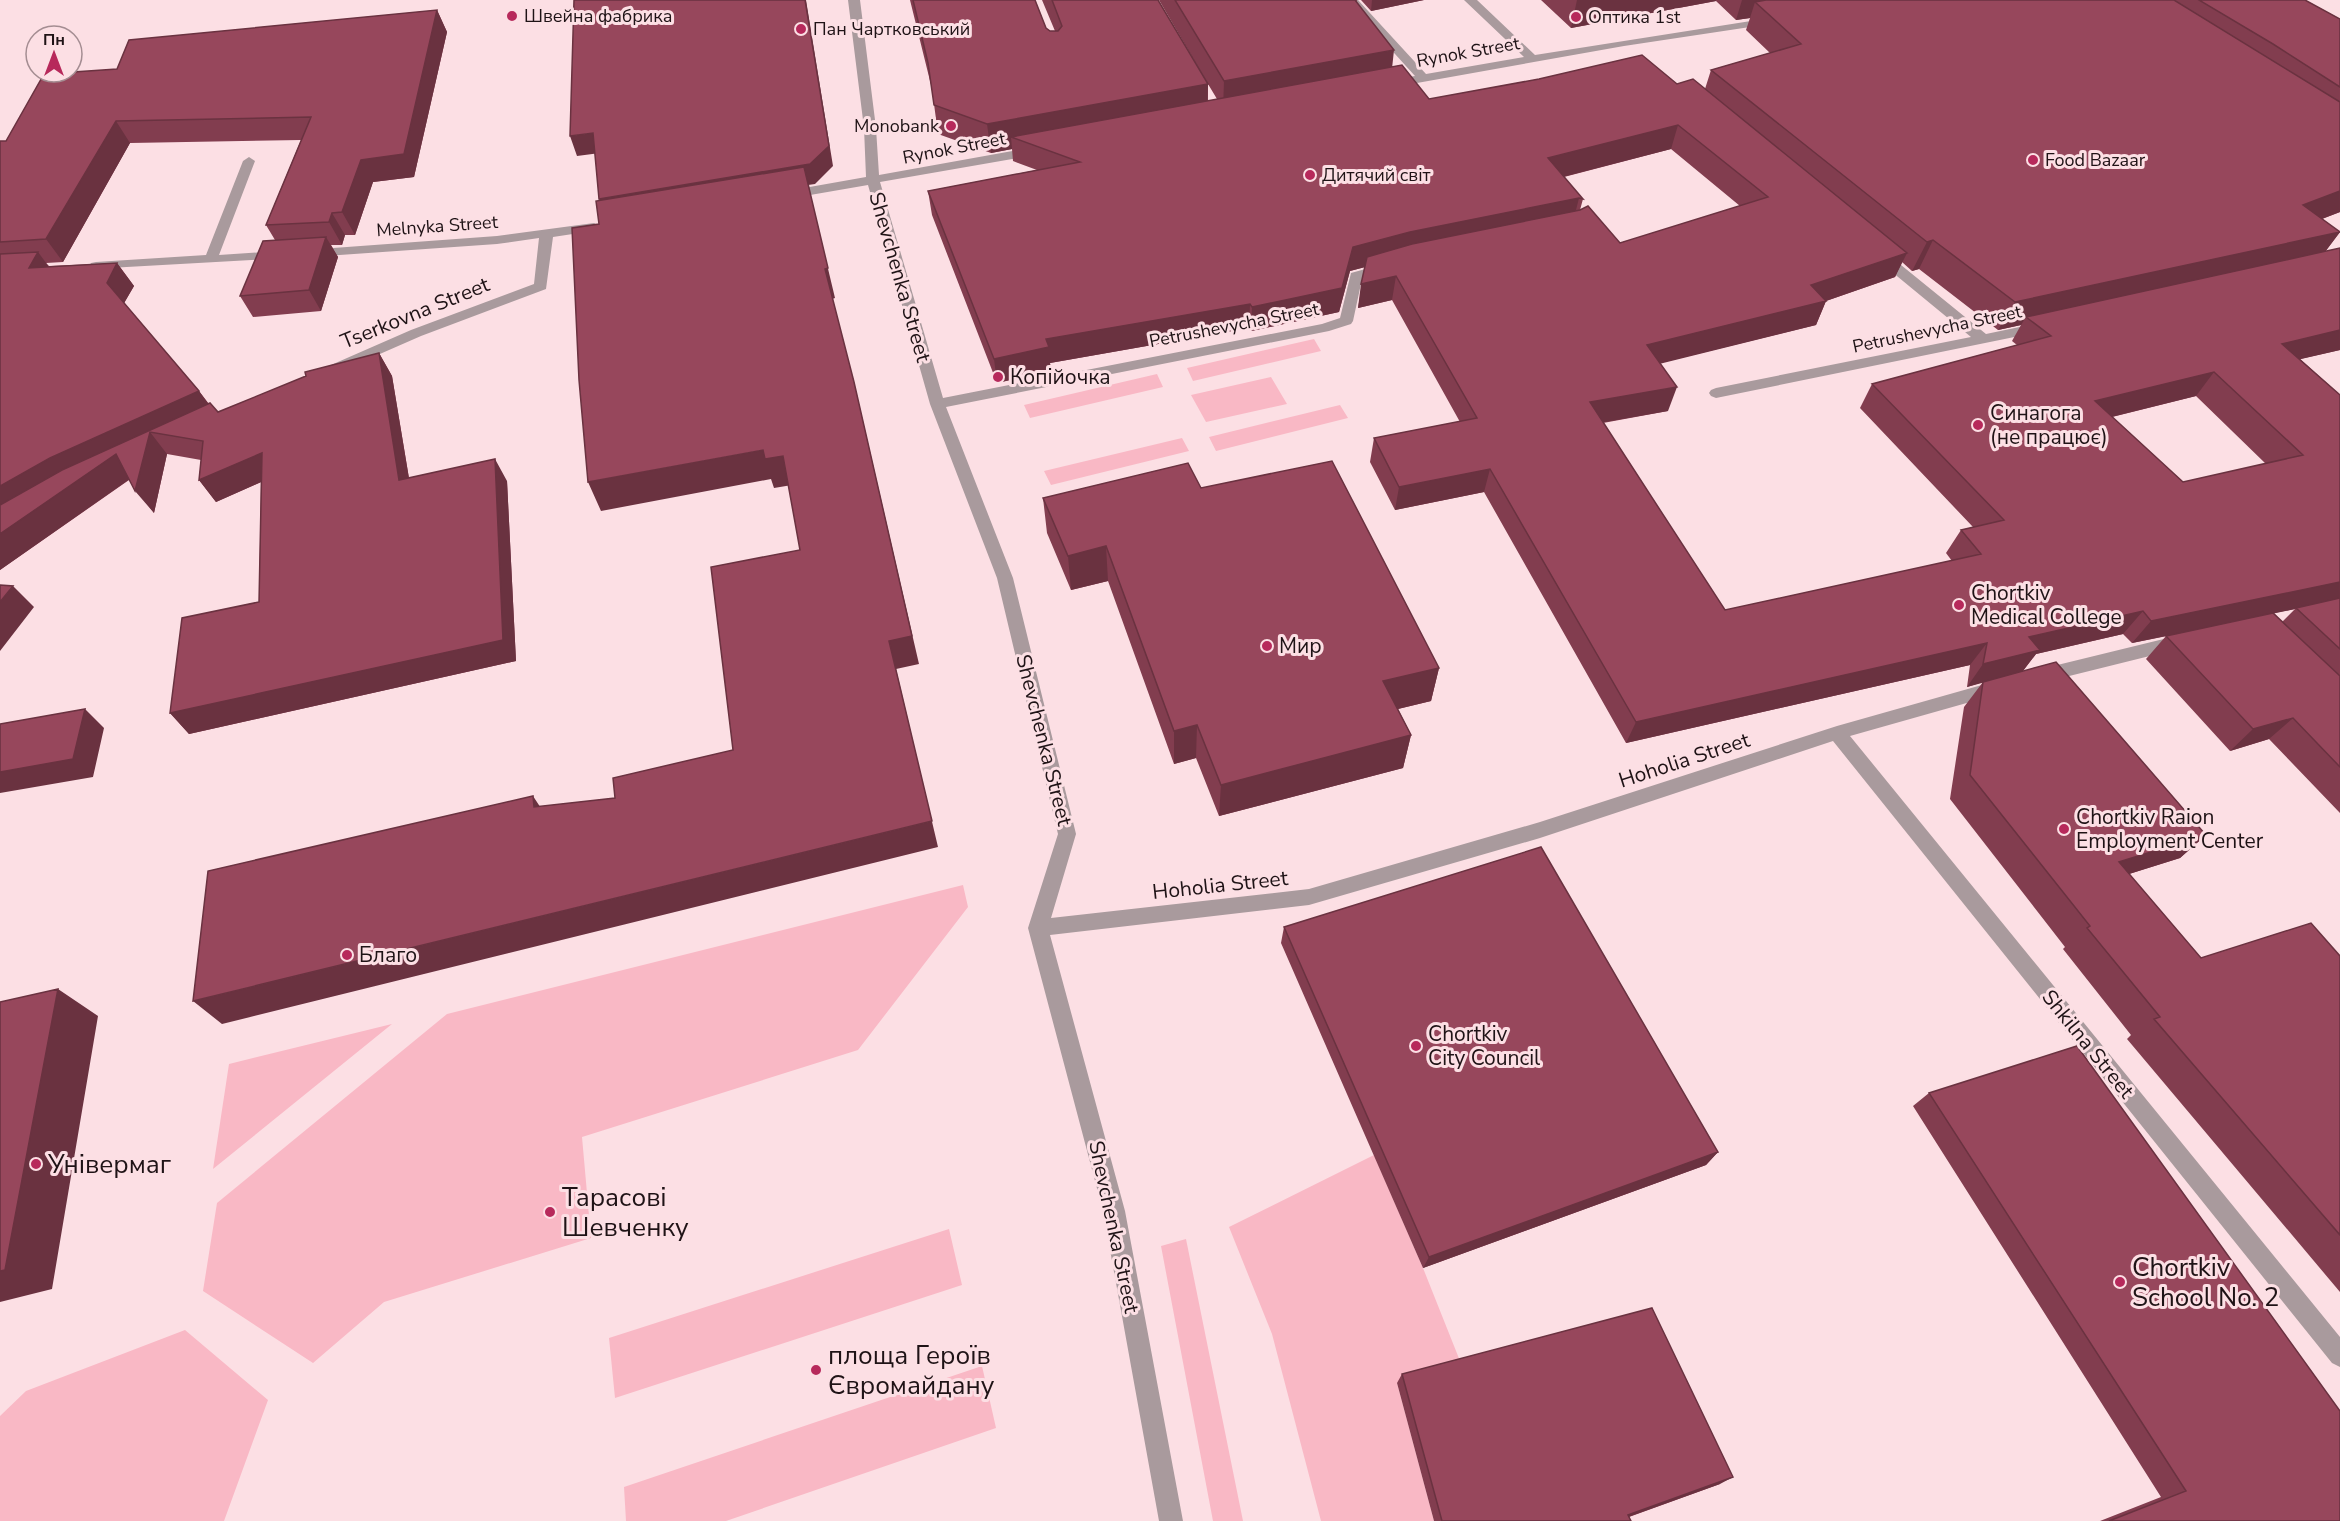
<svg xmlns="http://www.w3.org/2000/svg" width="2340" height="1521" viewBox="0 0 2340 1521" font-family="'Nunito Sans',sans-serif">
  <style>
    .green { fill: #f9b8c5 }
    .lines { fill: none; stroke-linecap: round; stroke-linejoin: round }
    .minor { fill: #a99a9d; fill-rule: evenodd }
    .wall { fill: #823d4f; fill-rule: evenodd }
    .shaded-wall { fill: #6a3240 }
    .building { fill: #97475c; stroke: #6a3240; stroke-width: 1.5; fill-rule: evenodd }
    .poi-dot { fill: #b7295b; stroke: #fcdfe4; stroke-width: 2 }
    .labels { text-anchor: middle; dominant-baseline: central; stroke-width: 6; stroke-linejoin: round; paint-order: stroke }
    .far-poi-label { font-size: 18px; fill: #1f1316; stroke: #fcdfe4; text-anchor: start }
    .far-street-label { font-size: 18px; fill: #1f1316; stroke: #fcdfe4 }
    .street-label { font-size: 21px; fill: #1f1316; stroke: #fcdfe4 }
    .poi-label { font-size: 21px; fill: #1f1316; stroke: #fcdfe4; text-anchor: start }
    .near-poi-label { font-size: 26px; fill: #1f1316; stroke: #fcdfe4; text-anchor: start }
  </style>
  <rect width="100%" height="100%" fill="#fcdfe4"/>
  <path class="green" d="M1314,339L1321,351L1193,381L1187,368Z
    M1157,374L1163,387L1030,418L1024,405Z
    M1271,377L1287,404L1206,422L1191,395Z
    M1340,405L1348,418L1216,451L1209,437Z
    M1182,438L1189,451L1051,485L1044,471Z
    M963,885L968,907L858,1050L582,1137L591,1238L384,1302L313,1363L203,1291L217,1203L447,1014Z
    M392,1024L213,1169L229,1064Z
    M1374,1155L1423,1268L1462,1366L1397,1383L1434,1521H1321L1272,1334L1229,1227Z
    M949,1229L962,1285L615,1398L609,1338Z
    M1186,1239L1243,1521H1213L1161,1246Z
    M185,1330L268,1400L224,1521H0V1416L26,1391Z
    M982,1366L996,1428L726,1521H626L624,1487Z"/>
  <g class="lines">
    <path class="minor" d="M848,0H860L876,128L879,175L1035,147L1041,151L1035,155L880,182L943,398L1322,324L1340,318L1351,273L1387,263L1394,267L1392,270L1362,279L1353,321L1351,324L1329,331L946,407L1013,578L1076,834L1051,918L1309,889L1540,822L1837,726L1996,681L2002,683L2005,688L2002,693L1850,736L2340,1337V1367L2332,1363L1833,741L1540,838L1309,905L1050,935L1125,1211L1183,1521H1159L1103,1211L1028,928L1058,834L997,578L930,404L868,185L787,199L781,195L787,191L866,177L864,128Z
      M1346,0H1358L1426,74L1524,57L1464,0H1477L1535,55L1770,18L1776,21L1770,24L1624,46L1389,88L1385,87V81L1415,76Z
      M249,157L255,161L219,255L281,251L286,252L288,255L286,258L91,269L89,266L91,263L96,262L206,255L243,161Z
      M594,223L601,227L599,230L553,237L546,289L421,336L341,371L336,373L329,368L331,365L411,330L534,284L539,238L497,244L311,257L304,253L306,250L497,236Z
      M1880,251L1885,252L1986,334L2039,323L2046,328L2044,331L1716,398L1711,396L1709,393L1711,390L1716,388L1971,337L1875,258L1873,255L1875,252Z
      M2180,635L2186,637L2188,642L2186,647L2041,683L2035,681L2032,676L2035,671L2041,669Z"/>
  </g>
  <path class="wall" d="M910,0H1035L1046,28L1050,31H1055L1042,0H1158L1205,79L1159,0H1357V3L1392,67L1429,99L1677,84L1705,89L1711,70L1770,53L1746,30L1750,18L1736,20L1716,1L1571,28L1541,0H2305L2340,19V212L2322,219L2340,232L2325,252L2340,248V350L2300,359L2340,395V813L2269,739L2230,751L2146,659L2166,636L2187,632L2132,643L2123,634L2036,654L2023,671L2206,835L2180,858L2129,874L2201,958L2340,956V1292L2127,1039L2131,1035L2063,949L2065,947L1950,799L1964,707L1983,682L1967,687L1970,665L1626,743L1484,492L1395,510L1370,462L1374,438L1460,422L1392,300L1358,308L1365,267L1350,271L1339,312L1251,331L1249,328L1050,363L1051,371L997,383L932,215L928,191L1037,170L1013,161L1012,149L991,153L938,134L932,89ZM1208,84L1217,99L1208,101ZM1671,149L1740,206L1620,243L1580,210L1583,199L1564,177ZM1902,262L1912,271L1919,269L1998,330L2021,325L2012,341L2017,345L1872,384L1860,408L1973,527L1961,530L1946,553L1952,561L1725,610L1603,423L1668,411L1660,363L1816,325L1826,301L1895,277ZM2196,396L2266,464L2183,482L2112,417ZM2295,609L2282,622L2274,613Z
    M1361,0H1424L1371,11Z
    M437,10L447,32L414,177L373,182L355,235H345L342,245H331L338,257L321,311L253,317L240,296L275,240L266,225L301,140L130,143L63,262L46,263L49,266L117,263L134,286L124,303L199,391L209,404L218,412L379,353L392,376L409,478L507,481L516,661L189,734L170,713L259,602L261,482L216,502L199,480L201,460L167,454L154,513L129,480L0,570V141H6L117,69Z
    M1201,488L1439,668L1431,701L1398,709L1411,735L1403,768L1219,816L1196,758L1174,764L1108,581L1071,590L1047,533L1043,498Z
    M1284,927L1718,1152L1706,1165L1423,1268L1281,943Z
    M1929,1093L2340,1521H2100L2161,1497L1913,1106Z
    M1402,1374L1720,1484L1629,1517L1631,1521H1434L1397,1383Z"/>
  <path class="shaded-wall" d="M805,0H806L833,166L815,184L808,185L835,298L832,299L606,219L599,199Z
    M1372,0H1424L1371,11Z
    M1577,0H1716V1L1571,28Z
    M1742,0H1799L1755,2L1750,18L1736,20Z
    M437,10L447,32L414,177L373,182L355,235L342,212L361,160Z
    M1394,50L1391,78L1223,110L1224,81Z
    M1208,84L1207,112L1011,137L1012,149L991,153L987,124Z
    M116,121L130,143L63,262L46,239Z
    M1678,125L1671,149L1543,182L1548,158Z
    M593,133L600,153L577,156L570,136Z
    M2340,191V212L2282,234L2303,205Z
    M1579,198L1573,222L1407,256L1350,271L1339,312L1251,331L1252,307L1353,247L1410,232Z
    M332,213L345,235L342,245L329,222Z
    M2340,232L2318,261L2026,317L2021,325L1998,330L2015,302Z
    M326,237L338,257L321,311L309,290Z
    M1933,240L1919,269L1912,271L1927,242Z
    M38,252L55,275L29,268Z
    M1907,253L1895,277L1823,302L1826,301L1816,325L1639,369L1647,345L1811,285Z
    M117,263L134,286L123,305L107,283Z
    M1396,276L1392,300L1358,308L1361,284Z
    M1250,304L1249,328L1050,363L1051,371L997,383L994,359L1046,339Z
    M2340,330V350L2263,368L2282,344Z
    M379,353L392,376L413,503L399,480Z
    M2214,372L2196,396L2079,425L2095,401Z
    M854,382L919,664L896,669L938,847L222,1024L193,1001L932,821L889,641Z
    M1677,387L1668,411L1582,426L1590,402Z
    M199,391L215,413L150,432L167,454L154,513L135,491L134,476L0,570V486L50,458Z
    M763,450L783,456L792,485L774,488L771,479L601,511L588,482Z
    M262,453L277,475L216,502L199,480Z
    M495,459L507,481L516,661L189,734L170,713Z
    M1490,469L1484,492L1395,510L1399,487Z
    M1106,546L1108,581L1071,590L1068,556Z
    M2340,582V599L2296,608L2295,609L2132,643L2151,621Z
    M13,586L34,607L0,651V602Z
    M2143,611L2123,634L2036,654L2022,672L1967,687L1983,664L2029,637Z
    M1987,643L1970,665L1626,743L1636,722Z
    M1439,668L1431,701L1377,714L1383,681Z
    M85,709L104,728L93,777L0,793V772Z
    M2293,718L2269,739L2230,751L2253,729Z
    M1197,725L1196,758L1174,764V731Z
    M1411,735L1403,768L1219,816L1221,785Z
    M533,796L550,822L534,807Z
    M2206,835L2180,858L2094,885L2119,862Z
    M58,989L98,1016L52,1289L0,1302V1271Z
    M1718,1152L1706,1165L1423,1268L1429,1257Z
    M1733,1477L1720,1484L1617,1521L1628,1515Z"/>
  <path class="building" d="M574,0H805L829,146L810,164L599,199L593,133L570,136Z
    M913,0H1035L1046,28L1050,31H1058L1062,26L1052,0H1158L1208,84L987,124L934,105L928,63Z
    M1175,0H1355L1394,50L1224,81Z
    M1766,0H2174L2340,102V191L2303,205L2340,232L2015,302L1933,240L1927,242L1711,70L1801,44L1755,2Z
    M2199,0H2305L2340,19V87L2273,44Z
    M437,10L404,154L361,160L342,212L332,213L329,222L266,225L311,117L116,121L46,239L0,242V141H6L44,74L117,69L129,40Z
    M1642,55L1677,84L1693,79L1907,253L1811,285L1826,301L1647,345L1677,387L1590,402L1725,610L1981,554L1961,530L2004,520L1872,384L2051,336L2026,317L2340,248V330L2282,344L2340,395V582L2151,621L2143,611L2029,637L2040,650L1983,664L1987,643L1636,722L1490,469L1399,487L1374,438L1477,418L1396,276L1361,284L1367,257L1412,244L1580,210L1588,206L1620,243L1768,197L1678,125L1548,158L1583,199L1579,198L1410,232L1353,247L1342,288L1252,307L1250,304L1046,339L1049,347L994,359L928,191L1080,162L1011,137L1402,65L1429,99L1539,79ZM2214,372L2303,455L2183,482L2095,401Z
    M804,167L828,268L825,269L854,382L912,636L889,641L932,821L193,1001L208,871L533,796L534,807L615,798L613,778L733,750L711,567L800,550L783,456L765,459L763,450L588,482L579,380L572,228L599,224L596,201Z
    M326,237L309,290L240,296L263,241Z
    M38,252L29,268L117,263L107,283L199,391L50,458L0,486V254Z
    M379,353L399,480L495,459L503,640L170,713L182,618L259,602L262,453L199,480L203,441L150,432L135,491L116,454L0,534V505L62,470L210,403L218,412L306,376L305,372Z
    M1332,461L1439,668L1383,681L1411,735L1221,785L1197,725L1174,731L1106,546L1068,556L1043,498L1188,463L1201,488Z
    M0,585L13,586L0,602Z
    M2340,598V649L2296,608Z
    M2273,613L2340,676V767L2293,718L2253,729L2166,636Z
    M2056,662L2206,835L2119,862L2201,958L2311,923L2340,956V1235L2154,1019L2160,1017L2087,928L2090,926L1970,775L1983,682Z
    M85,709L73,759L0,772V724Z
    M1541,847L1718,1152L1429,1257L1284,927Z
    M58,989L5,1270L0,1271V1002Z
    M2077,1046L2340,1411V1521H2109L2186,1491L1929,1093Z
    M1652,1308L1733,1477L1628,1515L1631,1521H1442L1402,1374Z"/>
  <g class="poi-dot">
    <circle cx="512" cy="16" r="6"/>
    <circle cx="1576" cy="17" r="6"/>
    <circle cx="801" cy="29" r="6"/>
    <circle cx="951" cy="126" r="6"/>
    <circle cx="2033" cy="160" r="6"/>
    <circle cx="1310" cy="175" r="6"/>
    <circle cx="998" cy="377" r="6"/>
    <circle cx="1978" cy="425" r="6"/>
    <circle cx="1959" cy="605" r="6"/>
    <circle cx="1267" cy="646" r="6"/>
    <circle cx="2064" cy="829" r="6"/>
    <circle cx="347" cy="955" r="6"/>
    <circle cx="1416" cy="1046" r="6"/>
    <circle cx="36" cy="1164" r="6"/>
    <circle cx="550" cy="1212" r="6"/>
    <circle cx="2120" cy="1282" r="6"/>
    <circle cx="816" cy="1370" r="6"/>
  </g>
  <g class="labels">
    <g class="far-poi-label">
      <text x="524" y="16">Швейна фабрика</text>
      <text x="1588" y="17">Оптика 1st</text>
      <text x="813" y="29">Пан Чартковський</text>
      <text x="939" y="126" text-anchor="end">Monobank</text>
      <text x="2045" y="160">Food Bazaar</text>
      <text x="1322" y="175">Дитячий світ</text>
    </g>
    <g class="far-street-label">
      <text transform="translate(1468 52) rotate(-10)">Rynok Street</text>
      <text transform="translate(954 148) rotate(-11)">Rynok Street</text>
      <text transform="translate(437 226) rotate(-4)">Melnyka Street</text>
      <text transform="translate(1234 325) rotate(-11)">Petrushevycha Street</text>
      <text transform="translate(1937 329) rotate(-12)">Petrushevycha Street</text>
    </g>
    <g class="street-label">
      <text transform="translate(900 277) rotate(74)">Shevchenka Street</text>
      <text transform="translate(415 313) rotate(-22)">Tserkovna Street</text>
      <text transform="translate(1044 740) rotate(76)">Shevchenka Street</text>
      <text transform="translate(1684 760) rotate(-18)">Hoholia Street</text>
      <text transform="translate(1220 885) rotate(-6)">Hoholia Street</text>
      <text transform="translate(2088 1044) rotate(51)">Shkilna Street</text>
      <text transform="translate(1114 1227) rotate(78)">Shevchenka Street</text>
    </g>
    <g class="poi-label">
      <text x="1010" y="377">Копійочка</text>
      <text x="1990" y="413">Синагога<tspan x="1990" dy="24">(не працює)</tspan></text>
      <text x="1971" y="593">Chortkiv<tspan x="1971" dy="24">Medical College</tspan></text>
      <text x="1279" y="646">Мир</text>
      <text x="2076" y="817">Chortkiv Raion<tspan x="2076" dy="24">Employment Center</tspan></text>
      <text x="359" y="955">Благо</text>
      <text x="1428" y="1034">Chortkiv<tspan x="1428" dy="24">City Council</tspan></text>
    </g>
    <g class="near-poi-label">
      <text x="48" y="1164">Універмаг</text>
      <text x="562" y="1197">Тарасові<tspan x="562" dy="30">Шевченку</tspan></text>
      <text x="2132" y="1267">Chortkiv<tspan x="2132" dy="30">School No. 2</tspan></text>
      <text x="828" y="1355">площа Героїв<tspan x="828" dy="30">Євромайдану</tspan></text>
    </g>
  </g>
  <g transform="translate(54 54)"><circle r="28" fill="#fcdfe4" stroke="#a48d92" stroke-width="1.5"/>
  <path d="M0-4.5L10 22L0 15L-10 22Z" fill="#b7295b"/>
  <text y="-9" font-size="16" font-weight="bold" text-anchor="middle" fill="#1f1316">Пн</text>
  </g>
</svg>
